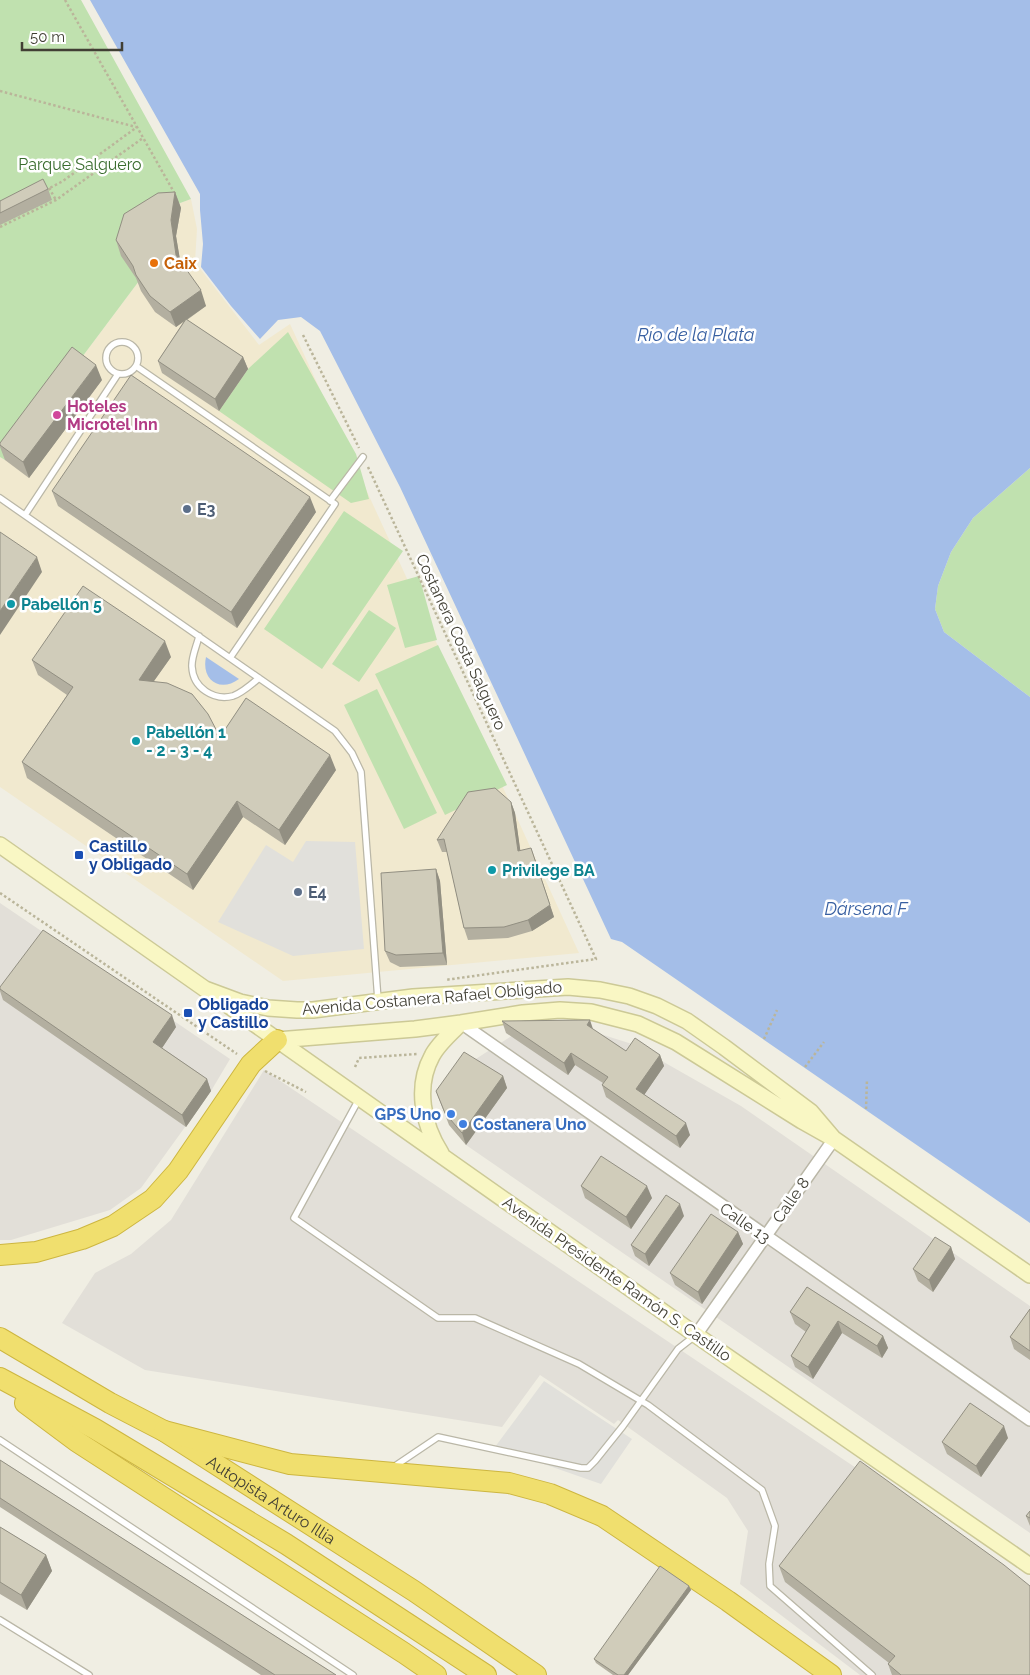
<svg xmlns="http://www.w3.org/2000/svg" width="1030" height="1675" viewBox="0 0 1030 1675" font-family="Raleway,sans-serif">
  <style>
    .commercial { fill: #f1e9cf }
    .industrial { fill: #e2dfd8 }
    .green { fill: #c0e1af }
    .parking { fill: #e1e0db }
    .water { fill: #a4bee8 }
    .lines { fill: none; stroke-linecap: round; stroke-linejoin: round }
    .lane-casing { stroke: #bab7a7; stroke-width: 8 }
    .street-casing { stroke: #bab7a7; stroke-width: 14 }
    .secondary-casing { stroke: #ccc996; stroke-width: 18 }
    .highway-casing { stroke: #cdb640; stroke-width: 22 }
    .path { stroke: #bab59a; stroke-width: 2.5; stroke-dasharray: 2.5 2.5; stroke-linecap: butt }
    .lane { stroke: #fff; stroke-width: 5.5 }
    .street { stroke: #fff; stroke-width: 11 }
    .secondary { stroke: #f9f7c4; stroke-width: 15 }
    .highway { stroke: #f0df6e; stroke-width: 20 }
    .wall { fill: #b3afa0 }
    .shaded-wall { fill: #928f82 }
    .building { fill: #d0ccba; stroke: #928f82 }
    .food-dot { fill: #e8710a; stroke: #fff; stroke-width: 2 }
    .hotel-dot { fill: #d1479c; stroke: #fff; stroke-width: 2 }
    .service-dot { fill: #5c6f8a; stroke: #fff; stroke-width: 2 }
    .culture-dot { fill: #0f9aa8; stroke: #fff; stroke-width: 2 }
    .transit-dot { fill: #1a4fb4; stroke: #fff; stroke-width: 2 }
    .shop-dot { fill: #3f7fe0; stroke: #fff; stroke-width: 2 }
    .labels { text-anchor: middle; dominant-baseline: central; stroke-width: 5; stroke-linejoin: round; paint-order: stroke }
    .park-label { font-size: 16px; fill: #396c2e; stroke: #fff }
    .food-label { font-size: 16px; font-weight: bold; fill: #c56008; stroke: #fff; text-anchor: start }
    .hotel-label { font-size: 16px; font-weight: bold; fill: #b23c85; stroke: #fff; text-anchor: start }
    .service-label { font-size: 16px; font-weight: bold; fill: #4e5e75; stroke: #fff; text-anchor: start }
    .culture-label { font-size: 16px; font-weight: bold; fill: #0d838f; stroke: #fff; text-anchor: start }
    .street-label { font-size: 16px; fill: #413f34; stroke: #fff }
    .transit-label { font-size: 16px; font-weight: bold; fill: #164399; stroke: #fff; text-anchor: start }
    .shop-label { font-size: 16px; font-weight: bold; fill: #366cbe; stroke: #fff; text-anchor: end }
    .water-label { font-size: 18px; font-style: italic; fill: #3860a2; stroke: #fff }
  </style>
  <rect width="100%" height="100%" fill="#f0eee3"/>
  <path class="commercial" d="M191,199L197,229L195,262L259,345L290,324L579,953L283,981L0,787V457L5,460L139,281L121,256L164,209Z"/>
  <path class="industrial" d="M0,903L230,1059L211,1091L141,1188L110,1210L11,1240H0Z
    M594,1032L632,1044L741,1106L1030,1306V1533L466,1145L505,1087L468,1064L516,1033Z
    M264,1070L1008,1570L1030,1675H860L740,1584L748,1531L727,1498L618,1420L614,1424L540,1375L502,1427L145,1370L62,1323L95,1273L131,1254L171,1220Z"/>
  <path class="green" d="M0,0H81L191,199L164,209L122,256L139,281L5,460L0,457Z
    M288,332L356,454L369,499L351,503L219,411L248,369Z
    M1030,468V697L944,632L935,609L938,586L951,552L973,518Z
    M344,511L403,551L322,669L264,629Z
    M419,576L437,640L405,648L387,585Z
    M369,610L396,628L359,682L332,664Z
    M438,645L507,785L445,815L375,674Z
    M377,689L437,813L404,829L344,705Z"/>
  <path class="parking" d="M306,841L355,842L364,949L293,956L218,922L266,845L293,862Z
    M544,1381L632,1439L601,1484L495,1447Z"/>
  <path class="water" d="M90,0H1030V468L973,518L951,552L938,586L935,609L944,632L1030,697V1223L622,942L611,939L400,487L320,331L301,317L278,320L260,339L231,306L201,267L203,244L200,210V194Z
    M206,657L239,679C220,693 201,680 206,657Z"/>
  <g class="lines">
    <g class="lane-casing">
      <path id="lane" d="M106 358a16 16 0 1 1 32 0a16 16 0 1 1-32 0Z
        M136,366L335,504L230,658
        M0,498L335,731L352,753L361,772L378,1000
        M330,501L363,457
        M25,515L118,374
        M199,636C197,645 191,658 192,667C193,688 214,701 233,696C242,693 252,684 259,678
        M359,1099L294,1218L438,1318H475L579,1364L648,1405L762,1490L775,1526L769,1564L770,1586L872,1675
        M0,1440L353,1675
        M392,1468L438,1437L581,1468H588L595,1461L623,1426L678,1349L696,1335
        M0,1620L89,1675"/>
    </g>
    <g class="street-casing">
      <path id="street" d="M461,1023L1030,1420
        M696,1335L834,1139"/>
    </g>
    <g class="secondary-casing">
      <path id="secondary" d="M0,845L205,989L240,1002L268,1008L297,1010H313L413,997L568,987L600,990L629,996L657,1006L687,1021L724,1047L811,1112L834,1139
        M205,989L696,1335L1030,1566
        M277,1040L415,1029L461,1023L523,1013L560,1010L591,1012L638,1024L676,1042L802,1121L834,1139L1030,1275
        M441,1153C423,1125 415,1087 432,1056C438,1044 451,1033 461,1023"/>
    </g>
    <g class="highway-casing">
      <g id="highway">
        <path d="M0,1255L36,1252L82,1239L113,1226L153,1199L178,1171L251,1064L277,1040"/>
        <path id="s1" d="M0,1338L110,1403L164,1431L414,1591L536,1675"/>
        <path d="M0,1378L95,1429L286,1544L486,1675"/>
        <path d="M25,1403L76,1441L404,1653L436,1675"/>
        <path d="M164,1431L290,1464L509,1483L550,1494L602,1516L728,1601L831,1675"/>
      </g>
    </g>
    <path class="path" d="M65,0L175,194
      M0,91L136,127
      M49,188L56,200
      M46,190L63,181L137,127
      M0,227L56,200L143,138
      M303,335L359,448
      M368,467L596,959L445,980
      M0,893L237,1054
      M764,1039L777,1010
      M355,1067L359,1058L417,1054
      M805,1067L824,1042
      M265,1071L306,1092
      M866,1109L867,1079"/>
    <use href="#lane" class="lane"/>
    <use href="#street" class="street"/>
    <use href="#secondary" class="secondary"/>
    <use href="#highway" class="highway"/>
  </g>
  <path class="wall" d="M48,189L52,200L0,225V201Z
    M175,192L181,208L176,236L180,261L206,306L187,320L243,357L248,369L219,411L162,373L158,361L184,321L176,327L155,312L141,291L136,278L121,256L116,240Z
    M102,380L29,478L5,460L0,447V443Z
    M52,491L316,512L237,628L58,506Z
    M171,657L154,681L220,737L336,770L285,845L243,817L193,890L27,778L22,762L67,695L38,675L32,660Z
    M511,802L515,813L520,850L535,859L554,917L532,931L508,938L468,940L464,928L447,852H442L437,840Z
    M436,869L440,881L447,965L400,967L390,962L385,951Z
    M0,987L176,1027L162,1048L207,1079L211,1091L186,1127L3,1000L0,991Z
    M502,1021L594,1030L626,1051L660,1055L664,1066L644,1095L690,1135L680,1148L606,1097L602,1085L603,1083L575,1065L568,1075L506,1033Z
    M503,1076L507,1088L466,1145L449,1125L436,1091Z
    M581,1186L652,1198L631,1229L585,1198Z
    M684,1216L649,1266L635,1256L631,1245Z
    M738,1232L743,1244L702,1304L675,1285L670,1273Z
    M951,1247L955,1259L933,1292L918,1281L913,1269Z
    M807,1287L883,1336L888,1348L882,1358L842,1333L813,1379L795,1367L791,1356L806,1332L795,1324L790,1312Z
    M1030,1309V1360L1014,1349L1010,1337Z
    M1008,1438L981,1477L947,1454L942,1442Z
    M0,1460L336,1675H261L0,1507Z
    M1030,1511V1526L1026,1516Z
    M0,1527L46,1555L52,1571L27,1610L0,1594Z
    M779,1566L1030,1675H892L888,1664L889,1663L785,1582Z
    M689,1586L691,1590L628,1675H613L596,1663L594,1659Z"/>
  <path class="shaded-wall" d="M175,192L181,208L176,236L182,271L176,255L171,220Z
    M201,290L206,306L176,327L170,312Z
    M243,357L248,369L219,411L215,399Z
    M96,365L102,380L29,478L23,462Z
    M310,497L316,512L237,628L231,612Z
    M37,557L42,572L0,635V611Z
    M165,641L171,657L144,695L139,680Z
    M330,755L336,770L285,845L279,830Z
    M237,801L243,817L193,890L187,874Z
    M511,802L515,813L522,862L518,851Z
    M531,848L554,917L532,931L528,920Z
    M436,869L440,881L447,965L443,953Z
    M172,1015L176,1027L158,1054L153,1042Z
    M590,1020L594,1032L587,1025Z
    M571,1053L575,1065L568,1075L564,1063Z
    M660,1055L664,1066L640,1101L636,1089Z
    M503,1076L507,1088L466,1145L462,1133Z
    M207,1079L211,1091L186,1127L182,1115Z
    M686,1123L690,1135L680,1148L676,1136Z
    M647,1186L652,1198L631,1229L626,1217Z
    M680,1204L684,1216L649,1266L645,1254Z
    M738,1232L743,1244L702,1304L698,1292Z
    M951,1247L955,1259L933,1292L929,1280Z
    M838,1321L842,1333L813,1379L808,1367Z
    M883,1336L888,1348L882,1358L877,1346Z
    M1004,1426L1008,1438L981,1477L976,1466Z
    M46,1555L52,1571L27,1610L21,1595Z
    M689,1586L691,1590L628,1675H624Z"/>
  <path class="building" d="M43,179L48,189L0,213V201Z
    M175,192L171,220L176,255L201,290L170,312L150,296L136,275L133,266L116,240L124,214L158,193Z
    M186,319L243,357L215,399L158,361Z
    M72,347L96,365L23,462L0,445V443Z
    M131,375L310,497L231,612L52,491Z
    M0,532L37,557L0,611Z
    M83,586L165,641L139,680L167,683L192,694L208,714L220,737L246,698L330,755L279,830L237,801L187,874L22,762L73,687L32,660Z
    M495,788L511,802L518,851L531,848L550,905L528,920L504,927L464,928L444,839L437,840L468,792Z
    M436,869L443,953L396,955L385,951L381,873Z
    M43,930L172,1015L153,1042L207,1079L182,1115L0,989V987Z
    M590,1020L587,1025L626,1051L635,1038L660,1055L636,1089L686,1123L676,1136L602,1085L608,1077L571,1053L564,1063L502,1021Z
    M464,1052L503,1076L462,1133L445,1113L436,1091Z
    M601,1156L647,1186L626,1217L581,1186Z
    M666,1195L680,1204L645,1254L631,1245Z
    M711,1214L738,1232L698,1292L670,1273Z
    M935,1237L951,1247L929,1280L913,1269Z
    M807,1287L883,1336L877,1346L838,1321L808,1367L791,1356L810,1325L790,1312Z
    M1030,1309V1351L1010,1337Z
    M970,1403L1004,1426L976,1466L942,1442Z
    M0,1460L336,1675H275L0,1498Z
    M860,1461L1004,1565L1030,1586V1675H901L888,1664L895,1656L779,1566Z
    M1030,1511V1518L1026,1516Z
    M0,1527L46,1555L21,1595L0,1582Z
    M660,1566L689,1586L624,1675H618L594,1659Z"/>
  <circle class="food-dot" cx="154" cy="263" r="5"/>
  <circle class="hotel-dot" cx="57" cy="415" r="5"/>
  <g class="service-dot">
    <circle cx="187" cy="509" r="5"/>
    <circle cx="298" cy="892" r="5"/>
  </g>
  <g class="culture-dot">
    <circle cx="11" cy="604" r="5"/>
    <circle cx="136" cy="741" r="5"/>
    <circle cx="492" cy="870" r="5"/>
  </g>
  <g class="transit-dot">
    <rect x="74" y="850" width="10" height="10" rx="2.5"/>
    <rect x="183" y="1008" width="10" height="10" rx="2.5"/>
  </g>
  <g class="shop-dot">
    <circle cx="451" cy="1114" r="5"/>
    <circle cx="463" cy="1124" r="5"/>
  </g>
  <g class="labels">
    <g class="park-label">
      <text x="80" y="164">Parque Salguero</text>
    </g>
    <g class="food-label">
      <text x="164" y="263">Caix</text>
    </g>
    <g class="hotel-label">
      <text x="67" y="406">Hoteles<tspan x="67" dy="18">Microtel Inn</tspan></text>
    </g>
    <g class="service-label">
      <text x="197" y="509">E3</text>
      <text x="308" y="892">E4</text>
    </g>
    <g class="culture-label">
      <text x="21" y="604">Pabellón 5</text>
      <text x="146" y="732">Pabellón 1<tspan x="146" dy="18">- 2 - 3 - 4</tspan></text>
      <text x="502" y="870">Privilege BA</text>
    </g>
    <g class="street-label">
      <text transform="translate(461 642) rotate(65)">Costanera Costa Salguero</text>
      <text transform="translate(432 998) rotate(-5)">Avenida Costanera Rafael Obligado</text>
      <text transform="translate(791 1200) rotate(-55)">Calle 8</text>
      <text transform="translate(745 1223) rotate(35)">Calle 13</text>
      <text transform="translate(617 1279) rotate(35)">Avenida Presidente Ramón S. Castillo</text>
      <text stroke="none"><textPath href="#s1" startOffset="316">Autopista Arturo Illia</textPath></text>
    </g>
    <g class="transit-label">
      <text x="89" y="846">Castillo<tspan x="89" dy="18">y Obligado</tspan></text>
      <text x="198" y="1004">Obligado<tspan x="198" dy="18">y Castillo</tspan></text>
    </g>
    <g class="shop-label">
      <text x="441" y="1114">GPS Uno</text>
      <text x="473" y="1124" text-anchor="start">Costanera Uno</text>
    </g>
    <g class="water-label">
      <text x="696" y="334">Río de la Plata</text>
      <text x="866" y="908">Dársena F</text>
    </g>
  </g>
  <path d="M22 42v8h100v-8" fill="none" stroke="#413f34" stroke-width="2.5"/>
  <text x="30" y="42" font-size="15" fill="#413f34" stroke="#ffffff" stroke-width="4" paint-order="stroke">50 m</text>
</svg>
